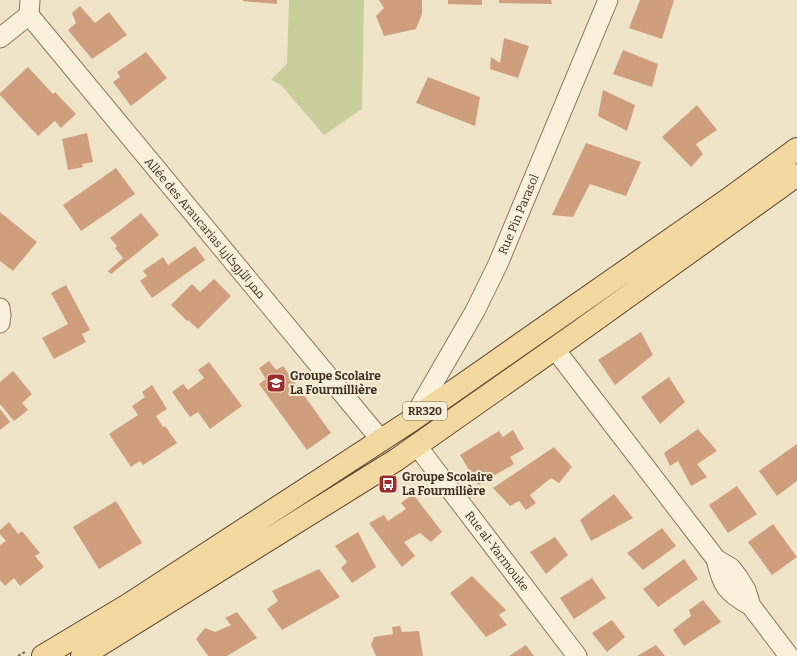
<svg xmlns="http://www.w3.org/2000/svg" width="797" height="656" viewBox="0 0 797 656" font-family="Bitter,Cairo,serif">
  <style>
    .green { fill: #c9cf9b }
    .building { fill: #cf9f7d }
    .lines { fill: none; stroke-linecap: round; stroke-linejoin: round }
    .minor-casing { stroke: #8d765c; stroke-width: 21 }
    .major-casing { stroke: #5b4430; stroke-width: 24 }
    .path { stroke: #8d765c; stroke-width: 2.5; stroke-dasharray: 3 2; stroke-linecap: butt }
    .minor { stroke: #faf1dc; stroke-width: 19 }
    .major { stroke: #f3d9a0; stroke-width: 22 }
    .labels { text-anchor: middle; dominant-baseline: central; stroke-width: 4; stroke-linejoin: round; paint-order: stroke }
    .shield { fill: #f7eed8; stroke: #756857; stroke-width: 1 }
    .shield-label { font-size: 11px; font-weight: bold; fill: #3d2e20 }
    .street-label { font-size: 12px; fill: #3d2e20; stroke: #f7eed8 }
    .poi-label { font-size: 12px; font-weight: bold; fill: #3d2e20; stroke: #f7eed8; text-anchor: start }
  </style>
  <rect width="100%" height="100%" fill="#f0e4c8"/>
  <path class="green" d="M289,0H364L362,109L324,135L281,85L271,80L287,64Z"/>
  <path class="building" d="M243,0H277V4L243,1Z
    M379,0H422V14L416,29L384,36L376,16L384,8Z
    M448,0H482V5L448,4Z
    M499,0H551L552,4L499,3Z
    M640,0H674L662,39L629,28Z
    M80,6L95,23L109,12L127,35L92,59L68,30L76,23L72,13Z
    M504,38L529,46L518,78L490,69L491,57L500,63Z
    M623,50L658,64L652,87L613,74Z
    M146,52L167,78L131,106L113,82L120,77L117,72Z
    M28,67L53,94L55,92L76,114L61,128L55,121L38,136L0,95V93Z
    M428,77L480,97L475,126L416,103Z
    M603,90L635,105L627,131L598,116Z
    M697,105L717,130L696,144L703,154L691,167L662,137Z
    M87,133L93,162L82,164L83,167L68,170L62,139Z
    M586,143L641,162L626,196L590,184L573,217L552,215Z
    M116,168L135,194L81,231L63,205Z
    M0,212L37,242L13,271L0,261Z
    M141,213L159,235L111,274L108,271L123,258L115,248L117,246L110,238Z
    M195,246L205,260L152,298L140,281L147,276L143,271L163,257L168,265Z
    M214,279L231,296L198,329L188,320L187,321L171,305L192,284L200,292Z
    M66,285L90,330L82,334L86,342L54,359L42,338L68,324L51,293Z
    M641,332L653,355L615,385L598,360Z
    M269,361L276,370L283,366L331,433L307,450L259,384L266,379L259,368Z
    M209,362L242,406L210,429L198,412L190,417L172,392L183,384L188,390L204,378L198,370Z
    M13,371L32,394L22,403L28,410L14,421L0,404V382Z
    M669,377L685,402L660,424L641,397Z
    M152,385L167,409L156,416L163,427L165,426L177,443L143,465L140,461L131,467L109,434L138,415L132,406L145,397L142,392Z
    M0,409L10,422L0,430Z
    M698,429L717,451L697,464L707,477L691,486L678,461L670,466L664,453Z
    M513,430L524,449L510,457L514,464L478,485L460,455L499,431L503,437Z
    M797,444V481L777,496L759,471Z
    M554,447L572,467L559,483L551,478L530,495L536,503L526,510L519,501L510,506L493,488Z
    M737,486L757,514L728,533L709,505Z
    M413,494L442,532L431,542L420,533L404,542L415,556L402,567L369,523L384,515L388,521L406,509L401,503Z
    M614,494L633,518L591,541L580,520Z
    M116,501L142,543L99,569L73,527Z
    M9,522L18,534L22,531L40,553L35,556L44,567L20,586L14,578L5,586L0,580V545L6,541L0,534V530Z
    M773,524L797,557L772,575L748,542Z
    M662,528L676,546L643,570L627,553Z
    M358,532L376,567L352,583L341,568L347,562L335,546Z
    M555,537L568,555L546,574L530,552Z
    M684,559L698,579L658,607L643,589Z
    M319,569L340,597L282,630L267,609L278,601L272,591Z
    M472,576L506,610L499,615L507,625L486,637L450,593Z
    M592,578L606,598L574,619L560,598Z
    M703,600L721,622L684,646L673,630L691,616L689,610Z
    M237,612L257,638L227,656H208L196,639L205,628L215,632L231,625L225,618Z
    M612,620L625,637L607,652L592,633Z
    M400,626L402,632L419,631L423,656H376L371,645L374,637L393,634L392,627Z
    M526,645L534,656H509Z
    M656,645L665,656H637Z"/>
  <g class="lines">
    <g class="minor-casing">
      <g id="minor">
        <path d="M29,15L381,440"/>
        <path d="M0,38L29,15L30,0"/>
        <path d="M0,308L1,315L0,323"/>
        <path d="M554,348L716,559L731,568L738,577L746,590L751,606L789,656"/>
        <path id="s1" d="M412,420L475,311L498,264L608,0"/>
        <path id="s2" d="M417,446L577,656"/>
        <path d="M716,559C722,586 726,592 751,606"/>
      </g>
    </g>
    <g class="major-casing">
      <path id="major" d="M43,656L128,605L412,420L730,198L797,149
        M82,656L396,460L574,335L797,175"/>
    </g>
    <path class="path" d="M18,656L25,652"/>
    <use href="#minor" class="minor"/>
    <use href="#major" class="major"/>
  </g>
  <defs>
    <g id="school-square" transform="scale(1)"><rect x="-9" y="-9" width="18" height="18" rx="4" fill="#9e2a2b" stroke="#f7eed8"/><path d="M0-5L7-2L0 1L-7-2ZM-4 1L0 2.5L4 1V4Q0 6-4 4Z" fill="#fff"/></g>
    <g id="bus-square" transform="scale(1)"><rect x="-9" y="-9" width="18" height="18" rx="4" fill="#9e2a2b" stroke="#f7eed8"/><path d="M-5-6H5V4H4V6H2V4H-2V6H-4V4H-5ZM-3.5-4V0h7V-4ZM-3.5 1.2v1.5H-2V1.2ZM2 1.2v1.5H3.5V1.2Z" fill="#fff"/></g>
  </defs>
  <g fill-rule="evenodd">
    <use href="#school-square" x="276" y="383"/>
    <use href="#bus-square" x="388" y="484"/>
  </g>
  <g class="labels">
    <rect class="shield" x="403" y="402" width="44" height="18" rx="3"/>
    <g class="shield-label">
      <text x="425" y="411">RR320</text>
    </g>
    <g class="street-label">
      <text stroke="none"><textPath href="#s1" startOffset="232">Rue Pin Parasol</textPath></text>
      <text transform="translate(205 228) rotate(50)">Allée des Araucarias ممر الأروكاريا</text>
      <text stroke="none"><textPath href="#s2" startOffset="132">Rue al-Yarmouke</textPath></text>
    </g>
    <g class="poi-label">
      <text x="290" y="376">Groupe Scolaire<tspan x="290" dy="14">La Fourmillière</tspan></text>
      <text x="402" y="477">Groupe Scolaire<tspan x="402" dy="14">La Fourmilière</tspan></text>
    </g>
  </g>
</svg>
